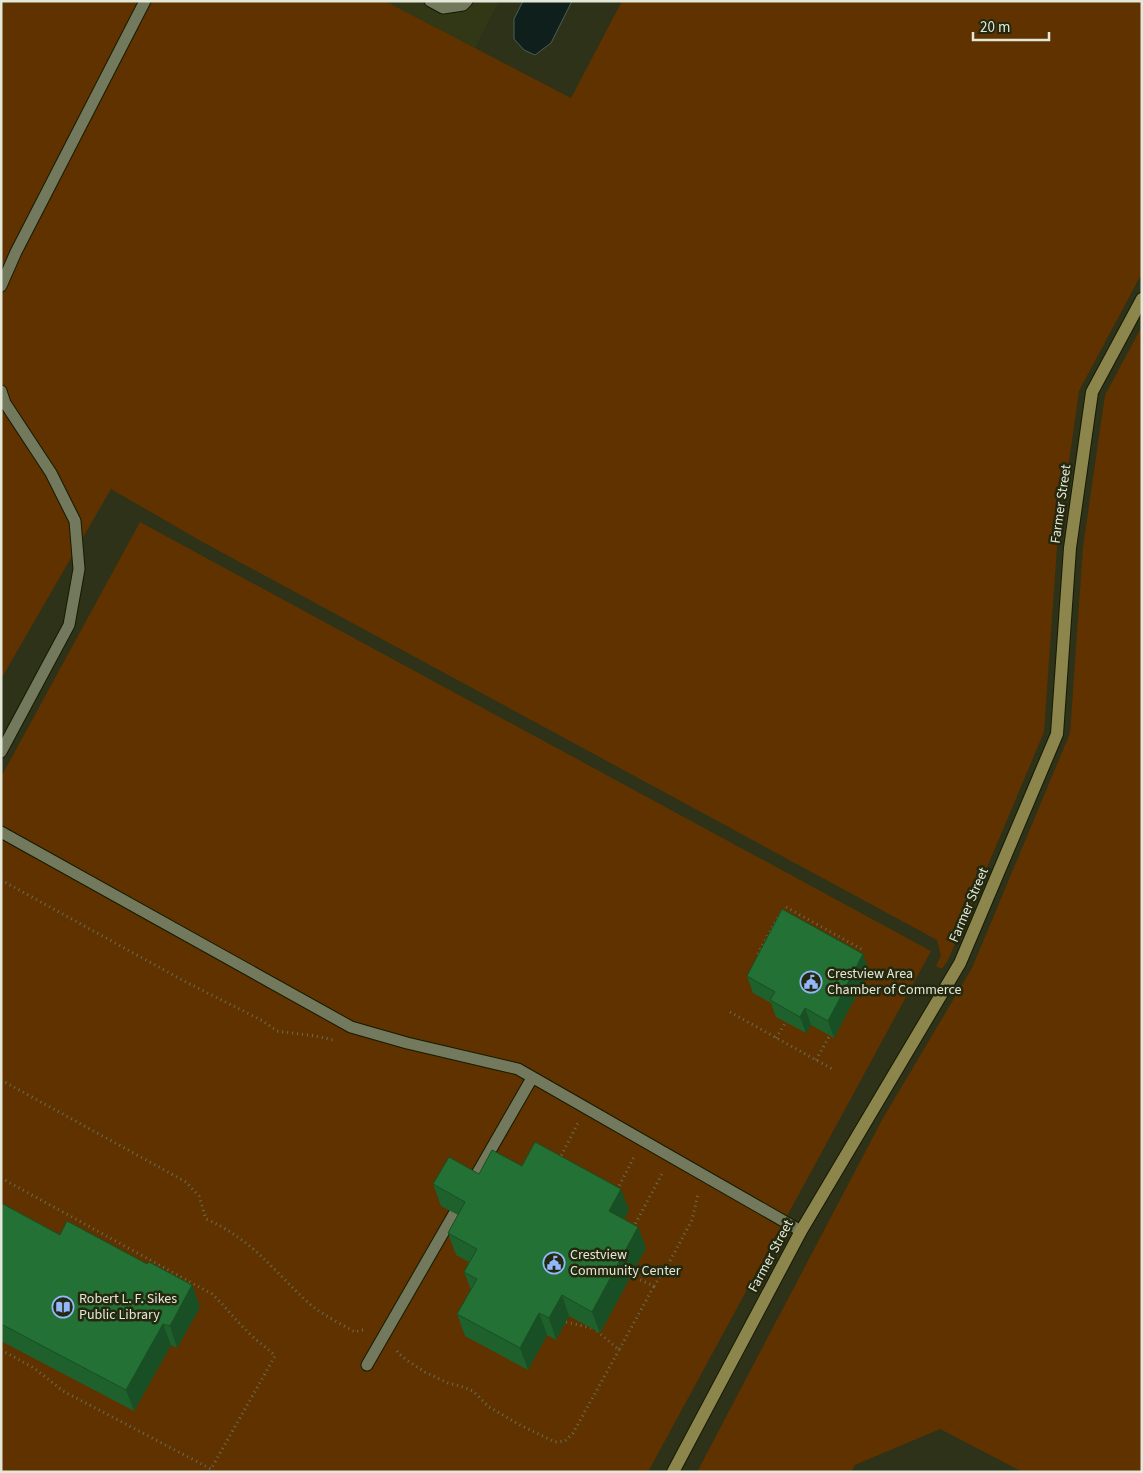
<svg xmlns="http://www.w3.org/2000/svg" width="1143" height="1473" viewBox="0 0 1143 1473" font-family="'Source Sans 3',sans-serif">
  <style>
    .built { fill: #323816 }
    .green { fill: #5f3200 }
    .water { fill: #0f201c; stroke: #4f5c54 }
    .lines { fill: none; stroke-linecap: round; stroke-linejoin: round }
    .lane-casing { stroke: #151a02; stroke-width: 13 }
    .secondary-casing { stroke: #151a02; stroke-width: 14 }
    .path { stroke: #6a6e58; stroke-width: 3; stroke-dasharray: 1 4; stroke-linecap: butt }
    .lane { stroke: #72795c; stroke-width: 11 }
    .secondary { stroke: #8d864c; stroke-width: 12 }
    .wall { fill: #1e612d }
    .shaded-wall { fill: #184f24 }
    .building { fill: #237134; stroke: #184f24 }
    .labels { text-anchor: middle; dominant-baseline: central; stroke-width: 5; stroke-linejoin: round; paint-order: stroke }
    .street-label { font-size: 14px; fill: #e4e8d8; stroke: #23280e }
    .poi-label { font-size: 14px; fill: #e4e8d8; stroke: #23280e; text-anchor: start }
  </style>
  <rect width="100%" height="100%" fill="#2d3218"/>
  <path class="built" d="M385,1H499L475,48Z"/>
  <path class="green" d="M1,1H385L571,98L622,1H1142V273L1079,391L1057,547L1044,732L949,958L942,969L936,966L941,956L937,940L199,540L111,489L1,679Z
    M1142,326V1472H1023L940,1429L855,1465L851,1472H697L883,1118L972,968L1070,733L1083,547L1105,395Z
    M140,522L931,951L648,1472H1V777Z"/>
  <path class="water" d="M523,1H572L551,43L535,55L524,50L514,39V19Z"/>
  <g class="lines">
    <g class="lane-casing">
      <path id="lane" d="M430,1L443,8L463,5L467,1
        M1,286L16,252L145,1
        M1,391L5,403L51,473L75,521L79,569L69,625L1,752
        M1,832L351,1027L407,1043L518,1069L801,1231
        M470,1186L532,1078
        M367,1365L462,1200"/>
    </g>
    <g class="secondary-casing">
      <path id="secondary" d="M673,1472L801,1231L960,963L1057,734L1070,548L1092,392L1142,299"/>
    </g>
    <path class="path" d="M1,880L184,981L263,1021L277,1031L315,1036L333,1040
      M758,954L778,917L786,907L863,950
      M730,1012L834,1070
      M776,1038L788,1019
      M816,1060L830,1035
      M1,1080L186,1182L199,1196L206,1219C254,1240 275,1273 312,1306C325,1316 341,1324 355,1332L366,1329
      M559,1160L578,1123
      M1,1178L212,1294C226,1307 237,1322 251,1335C259,1343 268,1348 275,1356L211,1469
      M617,1190L635,1155
      M633,1228L663,1172
      M631,1276L654,1286L670,1261L692,1220L698,1194
      M566,1322L591,1328
      M597,1331L619,1350L654,1286
      M1,1350L34,1368L63,1391L211,1469L210,1472
      M397,1351L398,1353L408,1361L425,1372L448,1383L460,1386L473,1391L489,1407L520,1425L555,1442L565,1441L573,1433L619,1350"/>
    <use href="#lane" class="lane"/>
    <use href="#secondary" class="secondary"/>
  </g>
  <path class="wall" d="M869,971L834,1038L811,1025L806,1033L776,1017L771,1003L753,993L747,976Z
    M522,1166L629,1210L624,1219L638,1227L646,1248L600,1333L569,1316L556,1340L547,1335L528,1370L465,1336L457,1314L471,1290L464,1272L469,1262L456,1255L448,1233L458,1215L441,1206L433,1184L479,1174Z
    M1,1203L60,1235L200,1307L177,1348L171,1345L134,1411L1,1341Z"/>
  <path class="shaded-wall" d="M863,954L869,971L834,1038L828,1021Z
    M805,1008L811,1025L806,1033L800,1017Z
    M621,1189L629,1210L617,1232L609,1211Z
    M638,1227L646,1248L600,1333L592,1312Z
    M192,1285L200,1307L177,1348L170,1326Z
    M562,1295L569,1316L556,1340L549,1318Z
    M539,1313L547,1335L528,1370L520,1348Z
    M163,1324L171,1345L134,1411L126,1390Z"/>
  <path class="building" d="M782,909L863,954L828,1021L805,1008L800,1017L770,1000L775,992L747,976Z
    M535,1142L621,1189L609,1211L638,1227L592,1312L562,1295L549,1318L539,1313L520,1348L457,1314L477,1279L464,1272L477,1249L448,1233L465,1202L433,1184L449,1157L479,1174L492,1150L522,1166Z
    M1,1203L60,1235L67,1221L147,1264L149,1262L192,1285L170,1326L163,1324L126,1390L1,1324Z"/>
  <defs>
    <g id="civic-ring" transform="scale(1.125)"><circle r="9.5" fill="#23280e" stroke="#93b7fd" stroke-width="1.5"/><path d="M-.6-6.5H3V-4.5H.6V-3L4-1V1h2V6H-6V1h2V-1L-.6-3ZM-1.2 2.5V6h2.4V2.5Z" fill="#93b7fd"/></g>
    <g id="library-ring" transform="scale(1.125)"><circle r="9.5" fill="#23280e" stroke="#93b7fd" stroke-width="1.5"/><path d="M-6-4Q-3-5.5-.7-3.5V5Q-3 3-6 4ZM6-4Q3-5.5 .7-3.5V5Q3 3 6 4Z" fill="#93b7fd"/></g>
  </defs>
  <g fill-rule="evenodd">
    <use href="#civic-ring" x="811" y="982"/>
    <use href="#civic-ring" x="554" y="1263"/>
    <use href="#library-ring" x="63" y="1307"/>
  </g>
  <g class="labels">
    <g class="street-label">
      <text transform="translate(1061 504) rotate(-82)">Farmer Street</text>
      <text transform="translate(969 905) rotate(-67)">Farmer Street</text>
      <text transform="translate(771 1256) rotate(-62)">Farmer Street</text>
    </g>
    <g class="poi-label">
      <text x="827" y="974">Crestview Area<tspan x="827" dy="16">Chamber of Commerce</tspan></text>
      <text x="570" y="1255">Crestview<tspan x="570" dy="16">Community Center</tspan></text>
      <text x="79" y="1299">Robert L. F. Sikes<tspan x="79" dy="16">Public Library</tspan></text>
    </g>
  </g>
  <rect width="1143" height="1473" fill="none" stroke="#e4e8d8" stroke-width="5"/>
  <path d="M973 32v8h76v-8" fill="none" stroke="#e4e8d8" stroke-width="2.5"/>
  <text x="980" y="32" font-size="15" fill="#e4e8d8" stroke="#23280e" stroke-width="4" paint-order="stroke">20 m</text>
</svg>
